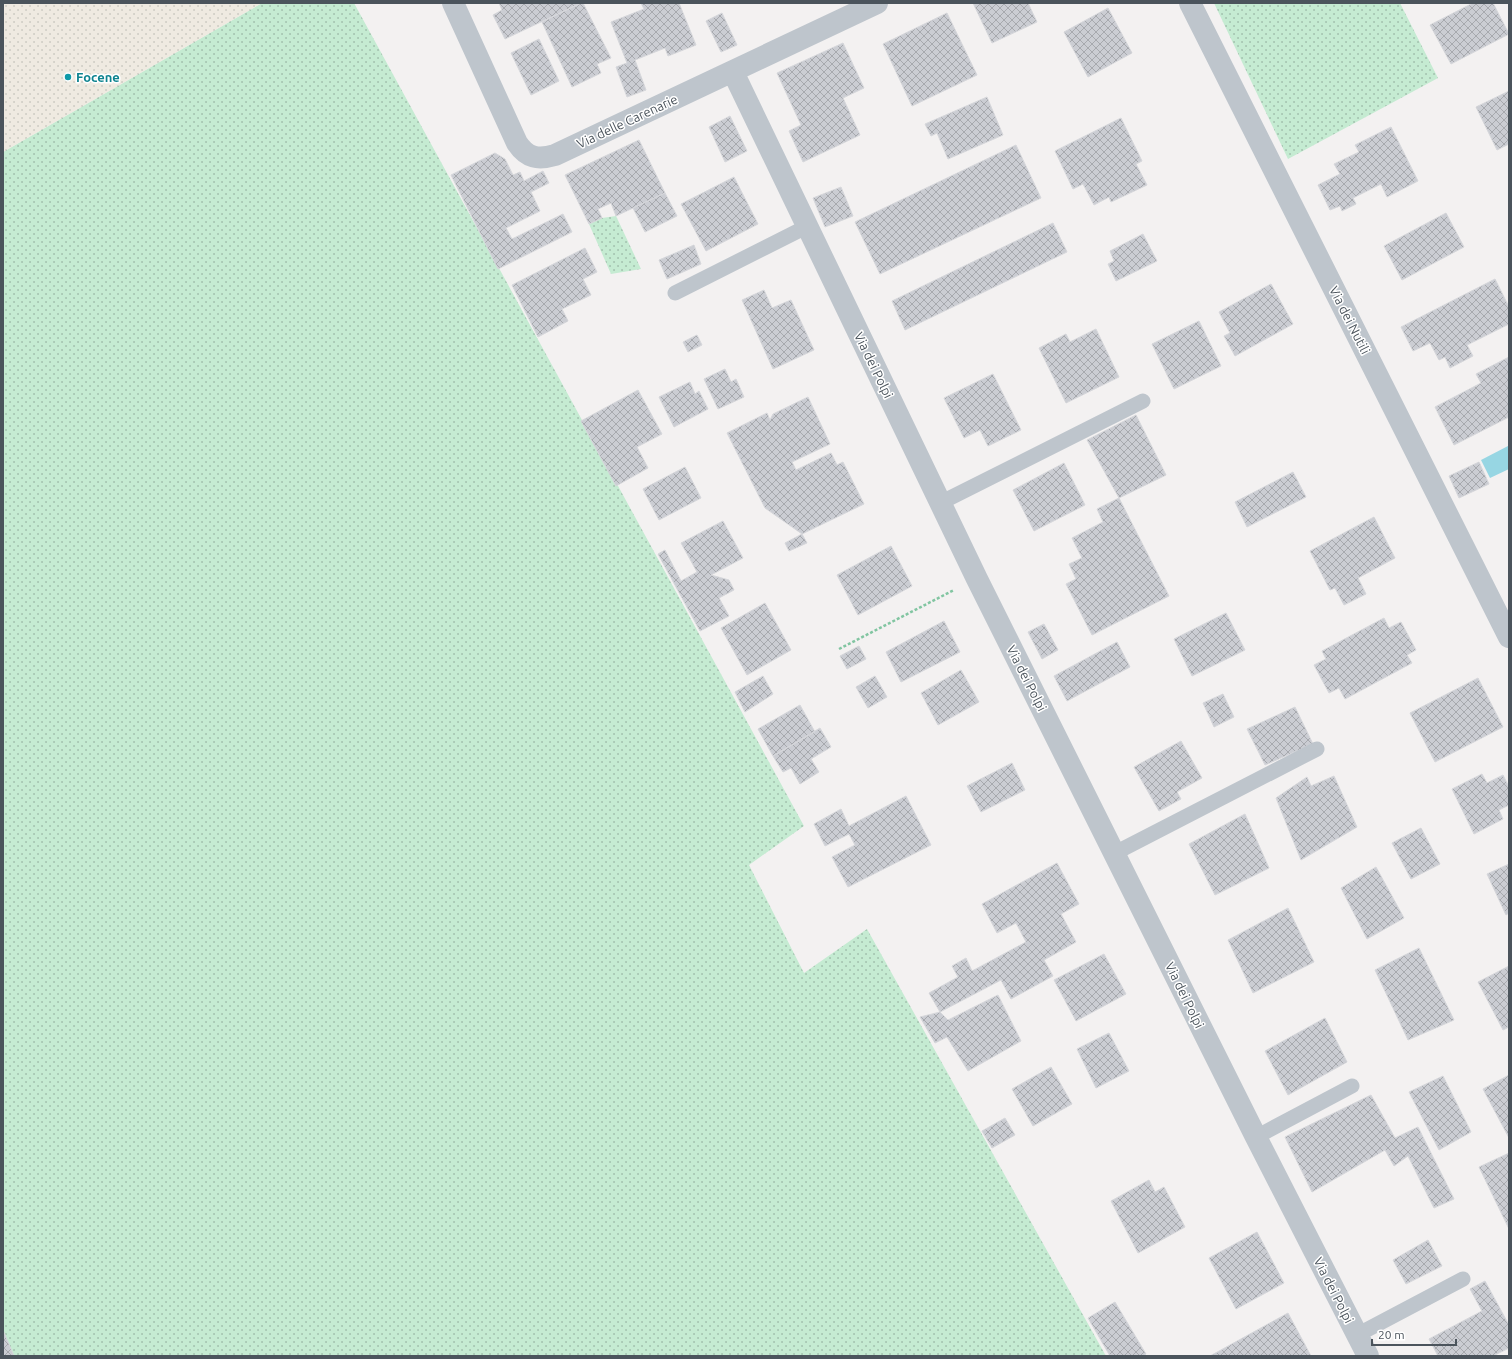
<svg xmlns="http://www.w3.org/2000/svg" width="1512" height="1359" viewBox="0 0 1512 1359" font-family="Ubuntu,sans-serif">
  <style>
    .grass { fill: url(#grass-dots) }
    .sand { fill: url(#sand-dots) }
    .water { fill: #97d6e3 }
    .building { fill: url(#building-cross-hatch); stroke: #d6d7db }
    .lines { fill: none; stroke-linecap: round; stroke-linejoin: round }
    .path { stroke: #81c5a1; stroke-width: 2.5; stroke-dasharray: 3 2; stroke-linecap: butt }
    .lane { stroke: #bec5cc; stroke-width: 15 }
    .street { stroke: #bec5cc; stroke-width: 22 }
    .culture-dot { fill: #0f9aa8; stroke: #fff; stroke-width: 1.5 }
    .labels { text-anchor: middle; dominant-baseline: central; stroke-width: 3; stroke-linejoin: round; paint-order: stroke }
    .culture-label { font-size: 13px; font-weight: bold; fill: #0d838f; stroke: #fff; text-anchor: start }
    .street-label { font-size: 13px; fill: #4b545c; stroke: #fff }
  </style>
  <defs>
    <pattern id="grass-dots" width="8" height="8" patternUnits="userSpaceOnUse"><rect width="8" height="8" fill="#c5ebd2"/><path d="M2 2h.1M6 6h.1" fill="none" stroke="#a2c1ae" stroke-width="1.8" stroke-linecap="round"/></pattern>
    <pattern id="sand-dots" width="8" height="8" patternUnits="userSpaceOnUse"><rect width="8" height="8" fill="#efeae1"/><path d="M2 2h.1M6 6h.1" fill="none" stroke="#cecbc3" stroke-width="1.8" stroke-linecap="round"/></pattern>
    <pattern id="building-cross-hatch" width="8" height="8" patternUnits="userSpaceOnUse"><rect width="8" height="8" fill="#cbcdd3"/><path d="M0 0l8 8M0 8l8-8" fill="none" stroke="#a7a9ae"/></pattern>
  </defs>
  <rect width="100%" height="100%" fill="#f3f1f1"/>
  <path class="grass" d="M262,3H354L804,826L749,865L804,973L867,929L1106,1356H3V152Z
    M1214,3H1400L1438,78L1288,159Z
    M616,216L641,269L611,274L589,224L602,218Z"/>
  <path class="sand" d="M3,3H262L3,152Z"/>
  <path class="water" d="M1508,446L1509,469L1490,478L1481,460Z"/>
  <path class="building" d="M499,3H581L505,39L493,15L502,10Z
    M581,3H583L611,58L597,64L601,73L572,87L542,22Z
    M641,3H679L696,45L668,56L665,48L635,60L646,90L627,97L616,67L627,63L611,22L644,9Z
    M973,3H1028L1037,22L992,43Z
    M1473,3H1493L1509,34L1451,64L1430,25Z
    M1108,8L1132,53L1088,77L1064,32Z
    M722,13L737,45L721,52L706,21Z
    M947,13L977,75L912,106L883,44Z
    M539,39L559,81L531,95L511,53Z
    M843,43L864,88L843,98L860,135L803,162L789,131L801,125L777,73Z
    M1509,91V144L1497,150L1476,107Z
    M987,97L1003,135L948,159L937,133L931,136L925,124Z
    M730,116L747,151L725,162L709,127Z
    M1121,118L1142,161L1136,164L1147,185L1111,202L1109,197L1094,205L1083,184L1073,189L1055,151Z
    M1391,127L1418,181L1387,197L1381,184L1353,198L1356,204L1342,211L1340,206L1330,210L1318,185L1340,174L1334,164L1359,152L1355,145Z
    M639,140L665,193L616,216L611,203L598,209L602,218L589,224L565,175Z
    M1016,145L1041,198L880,274L855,222Z
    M495,153L505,159L513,175L520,172L524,181L543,171L549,183L531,192L540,211L506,228L512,239L563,214L572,232L498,269L451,175Z
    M734,177L758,224L706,251L681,204Z
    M841,187L853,216L825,227L813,198Z
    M665,193L677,216L645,232L633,208Z
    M1446,213L1464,247L1402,280L1384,246Z
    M1053,223L1067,252L905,330L892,301Z
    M1143,234L1157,261L1116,281L1108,264L1114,261L1110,251Z
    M694,245L701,264L667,279L659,260Z
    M585,248L597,272L583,279L591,295L562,309L568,321L538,337L512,285Z
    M1495,279L1509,307V324L1467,345L1473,356L1450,368L1445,357L1439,360L1430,343L1413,351L1401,327Z
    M1271,284L1293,324L1235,356L1224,336L1230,333L1219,312Z
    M764,290L772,308L791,300L814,350L773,369L742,300Z
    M1199,321L1221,366L1174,389L1152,344Z
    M1096,329L1119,377L1066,403L1039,348L1066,334L1070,342Z
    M697,335L702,345L688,352L683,342Z
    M1509,357V417L1454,445L1435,407L1481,383L1476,374Z
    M725,369L731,382L736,379L744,397L718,409L704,379Z
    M993,374L1021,430L988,446L980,430L964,438L944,398Z
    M690,382L695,394L699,391L708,409L674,427L659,397Z
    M638,390L662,434L637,447L648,468L616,486L581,421Z
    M808,397L830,444L792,462L796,470L831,453L837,465L843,462L864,504L802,534L765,508L727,433L767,413L770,420L773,414Z
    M1136,415L1166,475L1119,498L1087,440Z
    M1479,462L1489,484L1459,498L1449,476Z
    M1064,463L1085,505L1034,531L1013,490Z
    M685,467L701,498L659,520L643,489Z
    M1293,472L1306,497L1247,527L1235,502Z
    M1119,498L1169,596L1092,635L1066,584L1076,579L1069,564L1082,558L1072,538L1103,522L1097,509Z
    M1374,517L1395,558L1358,578L1366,594L1344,605L1335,588L1330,590L1310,551Z
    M723,521L743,558L711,575L729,580L734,590L719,598L729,616L700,631L658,554L665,550L681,581L697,572L681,543Z
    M802,534L807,543L789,551L785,543Z
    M891,546L912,586L858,615L837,575Z
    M765,603L791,650L747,675L721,628Z
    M1226,613L1245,650L1192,676L1174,639Z
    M1384,618L1389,628L1401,622L1416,650L1407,655L1412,663L1345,699L1339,688L1329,693L1314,665L1326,659L1322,651Z
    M944,621L960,652L901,682L886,652Z
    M1044,624L1058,650L1042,659L1028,632Z
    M1117,642L1130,667L1067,701L1054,676Z
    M859,646L866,659L847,669L840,656Z
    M961,670L979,702L938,725L921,693Z
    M763,676L773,694L745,712L735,692Z
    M875,676L887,697L868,708L856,687Z
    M1478,678L1503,727L1435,762L1410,713Z
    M1223,694L1234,717L1214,727L1203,703Z
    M800,705L815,732L773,756L758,729Z
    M1295,707L1313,744L1265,765L1247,729Z
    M820,728L831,747L811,759L819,772L800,784L791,768L783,772L773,756Z
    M1181,741L1202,778L1177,792L1181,799L1159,811L1134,767Z
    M1012,763L1025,790L981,812L967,786Z
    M1482,774L1487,783L1503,775L1509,787V805L1499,810L1503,819L1474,834L1452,789Z
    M1334,776L1357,827L1301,860L1276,798L1307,777L1311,786Z
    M906,796L931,845L848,887L832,857L855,845L849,834L825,846L814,824L841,809L849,826Z
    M1245,814L1269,868L1215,895L1189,844Z
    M1421,828L1440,864L1411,879L1392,843Z
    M1057,863L1079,904L1061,914L1076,942L1044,960L1053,976L1011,999L1001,980L940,1012L929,993L958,977L952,966L966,958L972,971L1026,942L1016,923L997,933L982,904Z
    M1509,864V913L1506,915L1487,874Z
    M1376,867L1404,918L1367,939L1341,888Z
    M1288,908L1314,962L1253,993L1228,940Z
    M1419,948L1454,1020L1408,1040L1375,970Z
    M1104,954L1126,994L1076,1021L1054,980Z
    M1509,966V1027L1503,1030L1478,982Z
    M998,995L1021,1041L968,1071L947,1037L935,1043L920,1017L940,1012L948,1020Z
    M1325,1018L1347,1062L1288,1095L1265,1051Z
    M1109,1033L1129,1071L1096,1088L1077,1049Z
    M1051,1067L1072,1104L1033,1126L1012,1089Z
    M1509,1075V1138L1483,1089Z
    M1443,1076L1471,1132L1439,1150L1409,1092Z
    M1371,1095L1395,1138L1418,1127L1454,1199L1434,1208L1408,1156L1394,1166L1385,1150L1312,1192L1285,1137Z
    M1005,1118L1015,1135L992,1148L982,1131Z
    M1509,1153V1229L1479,1167Z
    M1149,1180L1155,1192L1164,1187L1185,1227L1138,1253L1111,1201Z
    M1257,1232L1284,1283L1236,1309L1209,1258Z
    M1428,1240L1442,1266L1406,1284L1393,1260Z
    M1485,1281L1509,1325V1348L1493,1356H1438L1429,1339L1482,1311L1470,1289Z
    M1115,1302L1146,1354L1143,1356H1110L1088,1318Z
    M1288,1313L1311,1356H1210Z
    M3,1330L14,1356H3Z"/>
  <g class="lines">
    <path class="path" d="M839,649L954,590"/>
    <path class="lane" d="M675,293L808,226
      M940,503L1143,401
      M1115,853L1317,749
      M1256,1137L1352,1086
      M1357,1335L1463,1279"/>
    <path class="street" d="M453,3L517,143C527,158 538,160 555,155L877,3
      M1190,3L1509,637
      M733,72L977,579L1256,1137L1368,1356"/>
  </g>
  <circle class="culture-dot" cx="68" cy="77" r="4"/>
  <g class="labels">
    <g class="culture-label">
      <text x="76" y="77">Focene</text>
    </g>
    <g class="street-label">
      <text transform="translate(627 121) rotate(-25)">Via delle Carenarie</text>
      <text transform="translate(1350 320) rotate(63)">Via dei Nutili</text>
      <text transform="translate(874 365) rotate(64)">Via dei Polpi</text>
      <text transform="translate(1027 678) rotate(63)">Via dei Polpi</text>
      <text transform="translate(1185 995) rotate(64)">Via dei Polpi</text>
      <text transform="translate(1334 1290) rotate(63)">Via dei Polpi</text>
    </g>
  </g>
  <rect width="1512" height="1359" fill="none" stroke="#4b545c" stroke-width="8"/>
  <path d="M1372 1339v6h84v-6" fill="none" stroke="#4b545c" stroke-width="2"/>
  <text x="1378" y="1339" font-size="12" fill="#4b545c" stroke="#ffffff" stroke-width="3" paint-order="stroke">20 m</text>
</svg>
